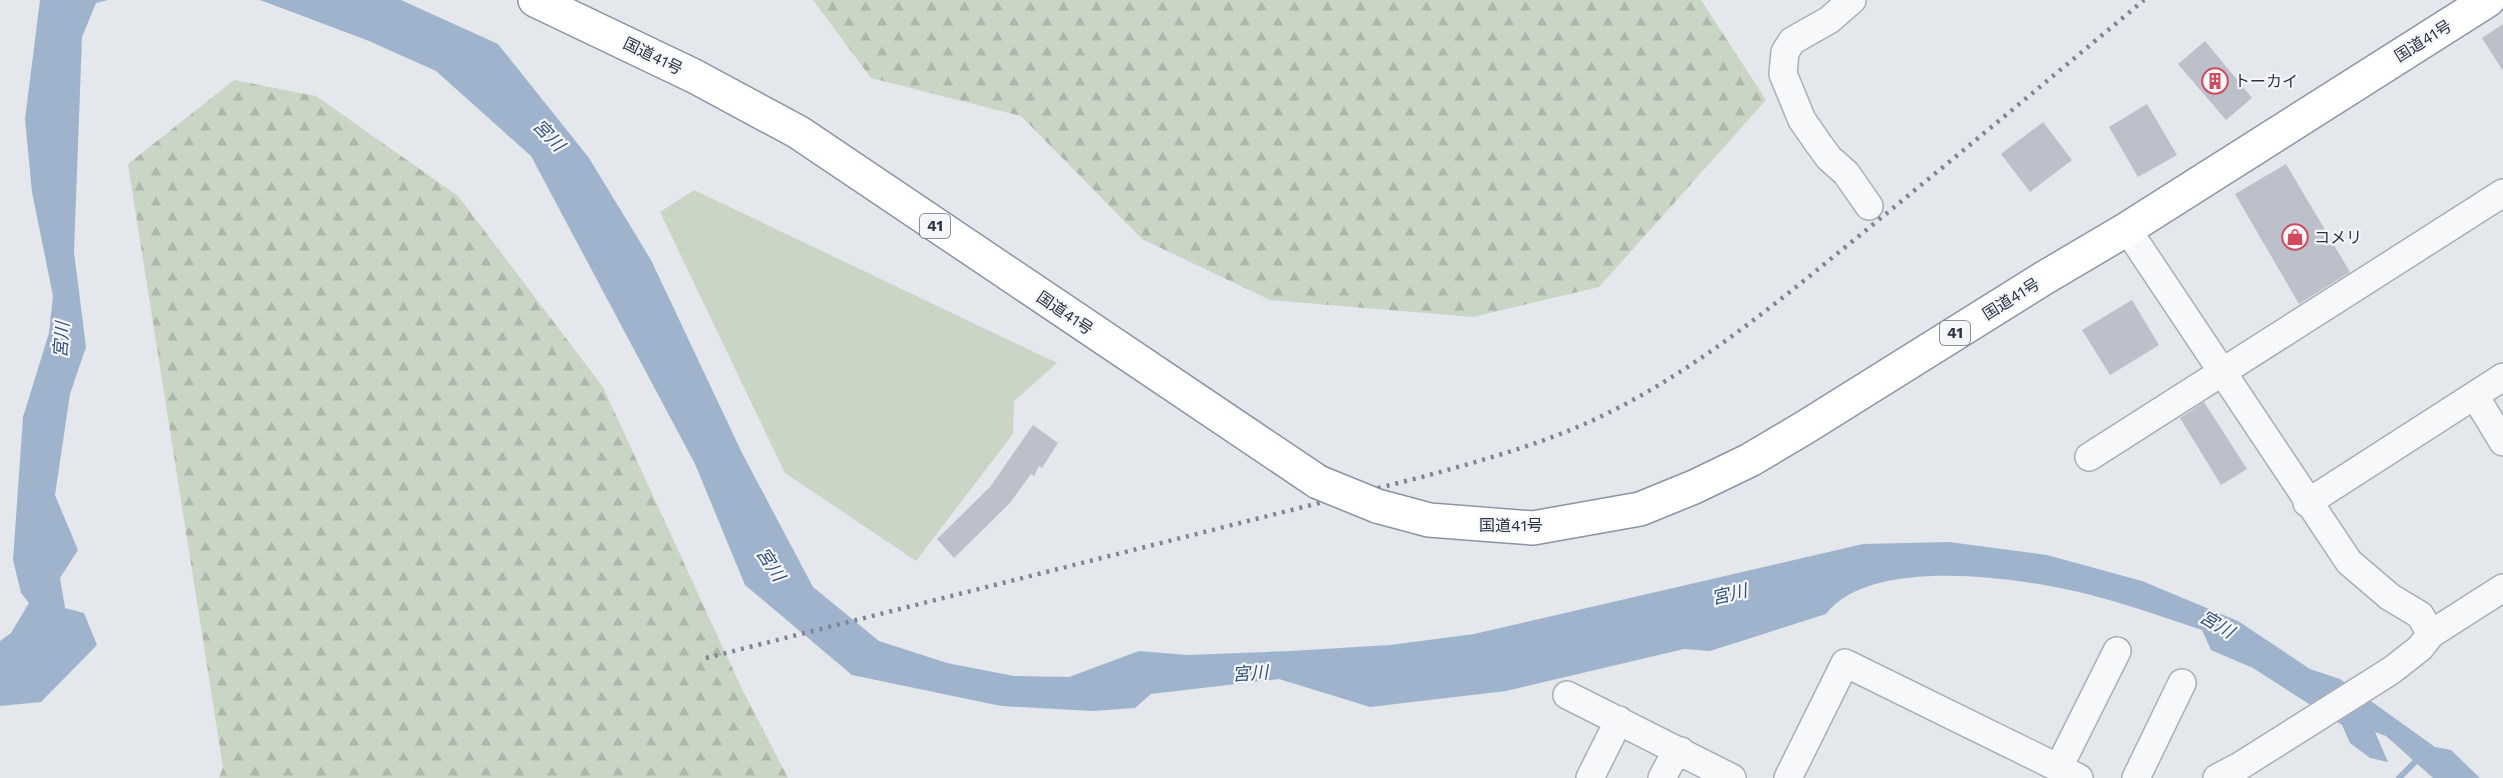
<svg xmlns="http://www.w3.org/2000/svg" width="2503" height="778" viewBox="0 0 2503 778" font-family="'Work Sans','Noto Sans JP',sans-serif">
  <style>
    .grass { fill: #c9d6c5 }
    .forest { fill: url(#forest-firs) }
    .water { fill: #9fb4cc }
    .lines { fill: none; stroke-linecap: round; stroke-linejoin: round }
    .stream { stroke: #9fb4cc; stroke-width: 6 }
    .building { fill: #bbc0ca }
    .minor-casing { stroke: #a9aeb7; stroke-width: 30 }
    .highway-casing { stroke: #8b94a3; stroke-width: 36 }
    .minor { stroke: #f7f8fa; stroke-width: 27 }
    .highway { stroke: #fff; stroke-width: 33 }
    .rail { stroke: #7d8696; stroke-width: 4.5; stroke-dasharray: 3 6; stroke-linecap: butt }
    .highway-bridge-casing { stroke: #8b94a3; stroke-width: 36; stroke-linecap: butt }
    .highway-bridge { stroke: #fff; stroke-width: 33 }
    .labels { text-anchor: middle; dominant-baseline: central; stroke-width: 4.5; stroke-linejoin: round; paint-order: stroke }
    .shield { fill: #f4f6f9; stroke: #676e7b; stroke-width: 1.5 }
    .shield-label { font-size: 15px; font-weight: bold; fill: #2b3445 }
    .street-label { font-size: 16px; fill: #2b3445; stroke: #f4f6f9 }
    .poi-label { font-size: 16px; fill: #2b3445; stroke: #f4f6f9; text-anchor: start }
    .water-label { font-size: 18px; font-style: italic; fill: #34527a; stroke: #f4f6f9 }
  </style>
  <defs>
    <pattern id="forest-firs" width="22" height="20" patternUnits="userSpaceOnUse" patternTransform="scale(1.5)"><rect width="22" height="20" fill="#c9d6c5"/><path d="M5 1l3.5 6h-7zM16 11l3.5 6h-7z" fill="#adb8ab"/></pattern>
  </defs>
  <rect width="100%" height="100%" fill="#e4e7ec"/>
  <path class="grass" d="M694,190L1057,363L1014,401L1013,434L916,561L785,473L660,212Z"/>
  <path class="forest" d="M813,0H1701L1766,100L1599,287L1473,317L1270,300L1142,239L1021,116L871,78Z
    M234,80L316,96L458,196L603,387L741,687L788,778H219L223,767L128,164Z"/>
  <path class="water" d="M40,0H108L96,3L82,37L74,252L86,347L70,394L55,495L78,550L60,578L65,608L84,613L97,645L41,702L0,706V641L11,633L29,603L21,593L13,560L23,417L49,333L53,296L32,192L25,119Z
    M260,0H401L498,44L589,158L651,260L742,453L813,587L879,641L947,663L1014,676L1069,677L1139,651L1188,655L1290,651L1390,645L1474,634L1863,544L1949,542L2047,555L2142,581L2238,621L2310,669L2340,679L2435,747L2451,750L2480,778H2433L2386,736L2375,732L2388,762L2370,758L2350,743L2342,725L2253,668L2211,650L2202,630C2168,619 2133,606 2098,597C2032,579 1873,553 1826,614L1710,651L1684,649L1506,691L1370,707L1279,679L1151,694L1135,708L1092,711L1001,706L852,675L745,585L695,464L531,156L436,71L369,41Z"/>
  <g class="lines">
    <path class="stream" d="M2399,778L2420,757"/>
  </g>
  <path class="building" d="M2503,24V71L2482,38Z
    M2205,41L2252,98L2226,120L2178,64Z
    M2147,104L2177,155L2138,177L2109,127Z
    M2043,122L2072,160L2030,192L2001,154Z
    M2286,164L2350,272L2299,304L2235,194Z
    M2132,300L2159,345L2110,375L2082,330Z
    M2204,402L2247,469L2221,485L2180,418Z
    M1033,425L1058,443L1042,468L1039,466L1034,476L1031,474L1010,503L954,558L937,539L990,487Z"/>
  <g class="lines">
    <g class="minor-casing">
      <path id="minor" d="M1852,0L1829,20L1792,41L1785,52L1783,74L1802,120L1818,143L1829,158L1846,173L1869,206
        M2127,229L2349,562L2390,597L2420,615L2431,634
        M2475,396L2503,442
        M2089,457L2503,193
        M2307,503L2503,377
        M1567,695L1732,778
        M2059,767L2117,651
        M1590,778L1619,720
        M1662,778L1671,761L1681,751
        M1788,778L1845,663L2079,778
        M2136,778L2182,683
        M2217,778L2240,766L2392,670L2420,648L2431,634L2503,588"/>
    </g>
    <g class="highway-casing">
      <path id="highway" d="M535,0L694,76L798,132L1318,482
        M1377,506L1429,520L1533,528L1640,509L1694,487L1750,460L1804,428L2044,278L2127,229L2488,0"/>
    </g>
    <use href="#minor" class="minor"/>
    <use href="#highway" class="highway"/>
    <path class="rail" d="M706,658L1422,477C1487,459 1554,441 1614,410C1706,363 1785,296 1865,231C1958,155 2051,78 2144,0"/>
    <g class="highway-bridge-casing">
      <path id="highway-bridge" d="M1318,482L1377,506"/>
    </g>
    <use href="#highway-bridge" class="highway-bridge"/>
  </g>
  <defs>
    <g id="building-ring" transform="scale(1.35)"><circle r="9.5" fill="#f4f6f9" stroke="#d1495b" stroke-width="1.5"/><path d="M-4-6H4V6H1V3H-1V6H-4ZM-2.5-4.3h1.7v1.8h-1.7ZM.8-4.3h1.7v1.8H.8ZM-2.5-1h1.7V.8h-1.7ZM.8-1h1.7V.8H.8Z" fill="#d1495b"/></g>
    <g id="shop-ring" transform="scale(1.35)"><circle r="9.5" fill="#f4f6f9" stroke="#d1495b" stroke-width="1.5"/><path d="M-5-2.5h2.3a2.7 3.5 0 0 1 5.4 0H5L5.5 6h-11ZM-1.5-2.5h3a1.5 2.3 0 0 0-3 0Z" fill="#d1495b"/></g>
  </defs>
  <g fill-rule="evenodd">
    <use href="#building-ring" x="2215" y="81"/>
    <use href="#shop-ring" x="2295" y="237"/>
  </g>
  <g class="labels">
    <g class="shield">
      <rect x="920" y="214" width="30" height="24" rx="4.5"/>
      <rect x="1940" y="321" width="30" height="24" rx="4.5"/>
    </g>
    <g class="shield-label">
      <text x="935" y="226">41</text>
      <text x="1955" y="333">41</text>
    </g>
    <g class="street-label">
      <text transform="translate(2423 41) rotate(-32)">国道41号</text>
      <text transform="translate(653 56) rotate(26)">国道41号</text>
      <text transform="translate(2011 299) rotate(-32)">国道41号</text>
      <text transform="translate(1065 313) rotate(34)">国道41号</text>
      <text x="1511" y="525">国道41号</text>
    </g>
    <g class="poi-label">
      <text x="2234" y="81">トーカイ</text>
      <text x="2314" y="237">コメリ</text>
    </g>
    <g class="water-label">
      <text transform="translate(549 135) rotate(46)">宮川</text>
      <text transform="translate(61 340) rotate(-86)">宮川</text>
      <text transform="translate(771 564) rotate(57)">宮川</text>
      <text transform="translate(1729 594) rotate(-13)">宮川</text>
      <text transform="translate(2217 624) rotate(31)">宮川</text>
      <text transform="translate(1250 673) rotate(-4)">宮川</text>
    </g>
  </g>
</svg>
